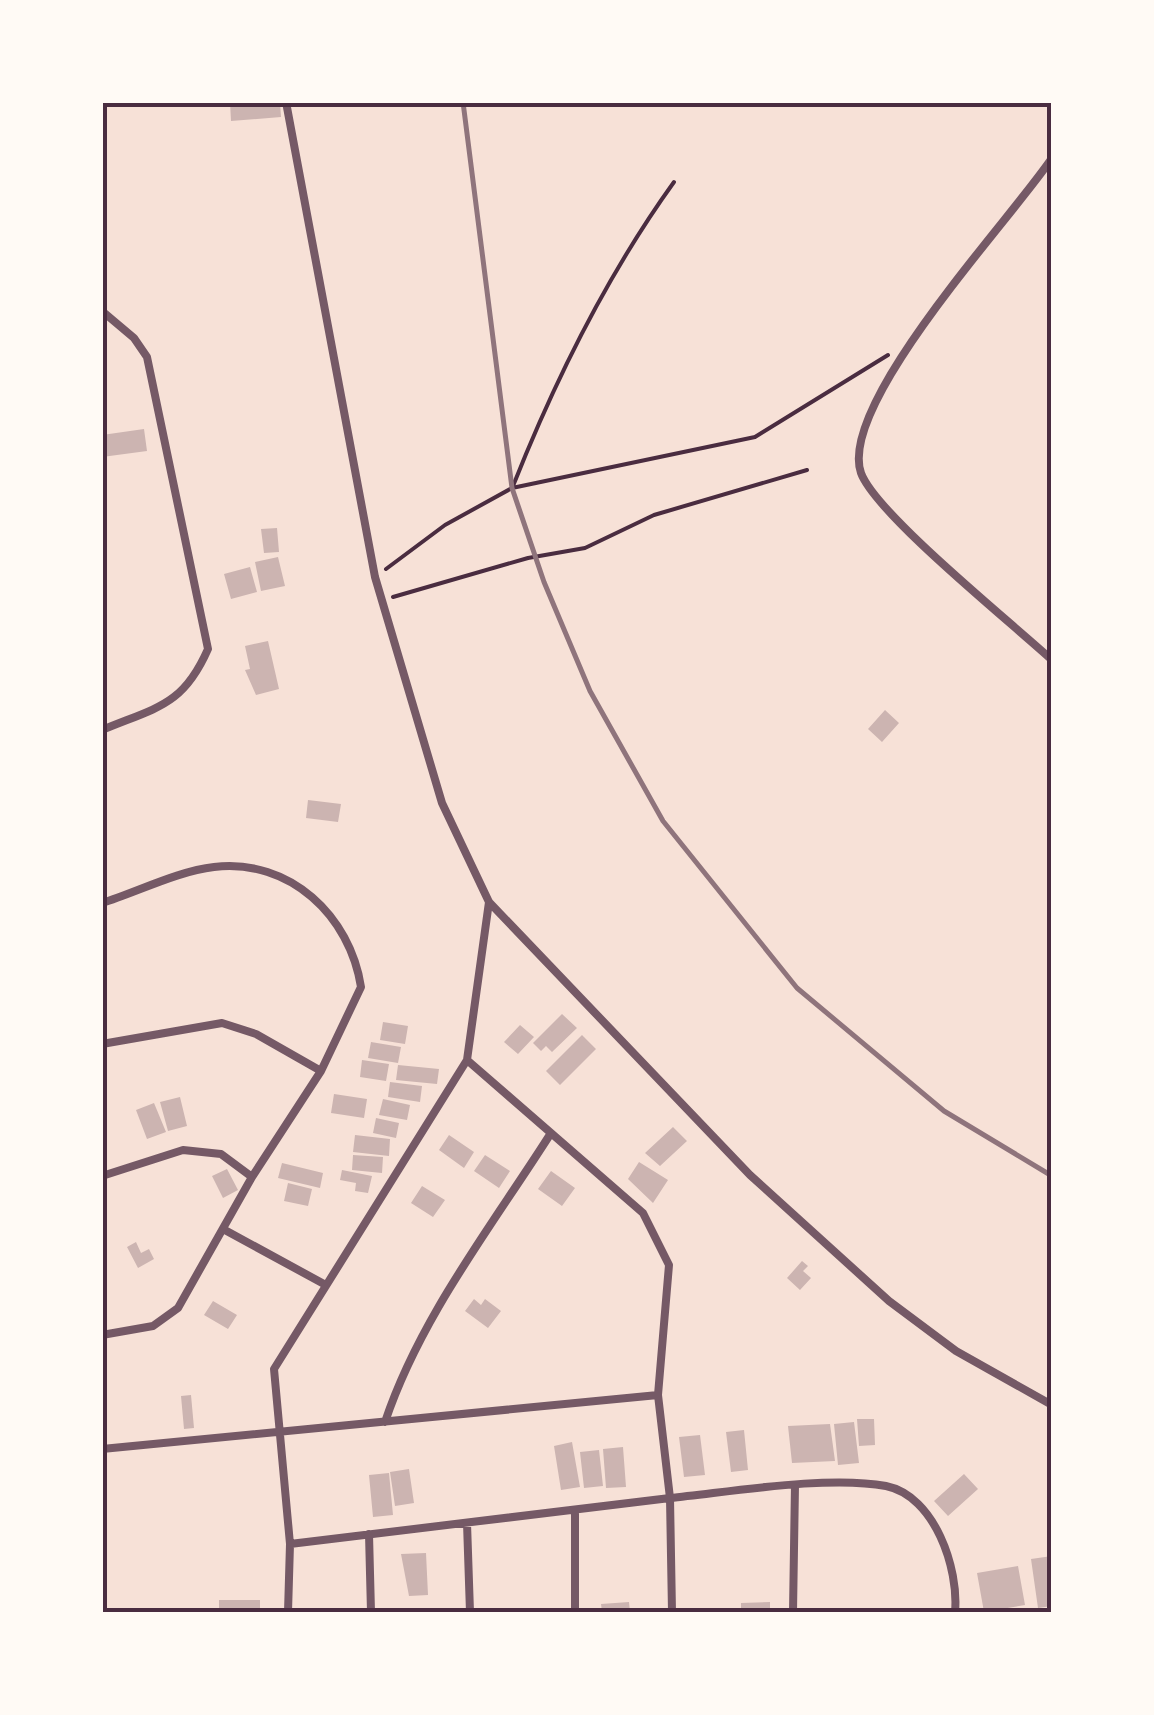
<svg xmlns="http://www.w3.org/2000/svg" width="1154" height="1715" viewBox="0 0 1154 1715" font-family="'Open Sans',sans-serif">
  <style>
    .building { fill: #ccb4b1 }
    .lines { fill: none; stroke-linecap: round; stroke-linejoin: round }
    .path { stroke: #4a2c40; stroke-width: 4 }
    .minor { stroke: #755966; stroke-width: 8 }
    .rail { stroke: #8f747c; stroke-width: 5 }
    .neatline { fill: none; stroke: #4a2c40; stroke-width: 4 }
  </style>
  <rect width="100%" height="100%" fill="#f7e1d7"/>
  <path class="building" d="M230,102H280L281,117L231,121Z
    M144,429L147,451L102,457V435Z
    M277,528L279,552L264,553L261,529Z
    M278,557L285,586L261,591L255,562Z
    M250,567L257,592L231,599L224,574Z
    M268,641L279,689L256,695L245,670L250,669L245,646Z
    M885,710L899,723L882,742L868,729Z
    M308,800L341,804L338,822L306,818Z
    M562,1014L577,1028L552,1052L546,1046L541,1051L533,1043Z
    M383,1022L408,1026L405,1044L380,1040Z
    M520,1025L534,1037L518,1054L504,1042Z
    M582,1035L596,1049L560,1085L546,1071Z
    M371,1042L401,1047L398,1063L368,1058Z
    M362,1060L389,1064L386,1081L360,1077Z
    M398,1065L439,1069L437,1084L396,1080Z
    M390,1082L422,1086L420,1102L388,1097Z
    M334,1094L367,1099L364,1118L331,1113Z
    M180,1097L187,1126L168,1131L160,1102Z
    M383,1099L410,1105L407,1120L379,1115Z
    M154,1103L166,1132L147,1139L136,1110Z
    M376,1118L399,1123L396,1138L373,1133Z
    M673,1127L687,1141L660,1166L645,1153Z
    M355,1135L390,1139L389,1156L353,1152Z
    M449,1135L474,1152L464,1168L439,1150Z
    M353,1155L383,1157L382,1173L352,1170Z
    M485,1155L510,1171L499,1188L474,1171Z
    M639,1162L668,1180L653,1203L628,1179Z
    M282,1163L323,1173L320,1188L278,1178Z
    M227,1169L238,1190L223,1198L212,1176Z
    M342,1170L372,1176L368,1193L355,1191L356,1183L340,1180Z
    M551,1171L575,1188L562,1206L538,1189Z
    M288,1183L312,1189L308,1206L284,1201Z
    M422,1186L445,1200L433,1217L411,1203Z
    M136,1242L141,1253L149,1249L154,1259L138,1268L127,1247Z
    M802,1261L808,1266L803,1271L811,1278L800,1290L787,1278Z
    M474,1299L481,1305L485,1299L501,1311L488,1328L465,1311Z
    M213,1301L237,1315L228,1329L204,1315Z
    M191,1395L194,1428L184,1429L181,1396Z
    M857,1419H874L875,1445L859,1446Z
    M854,1422L859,1463L838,1465L834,1424Z
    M830,1424L835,1461L792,1463L788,1426Z
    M744,1430L748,1470L731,1472L726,1432Z
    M700,1435L705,1475L684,1477L679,1437Z
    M572,1442L580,1487L561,1490L554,1446Z
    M623,1447L626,1487L606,1488L603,1449Z
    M599,1450L603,1486L584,1488L580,1452Z
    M409,1469L414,1503L395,1506L390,1472Z
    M389,1473L393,1515L373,1517L369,1475Z
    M964,1474L978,1489L948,1516L934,1501Z
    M426,1553L428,1595L409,1596L401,1554Z
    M1052,1556V1606L1038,1608L1031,1559Z
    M1018,1566L1025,1605L984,1612L977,1573Z
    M219,1600H260V1612H219Z
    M629,1602L630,1612H602L601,1604Z
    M770,1602V1612H741V1603Z"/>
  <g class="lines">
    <path class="path" d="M513,486C555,380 607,275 674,182
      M386,569L445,525L512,488L755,437L888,355
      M393,597L528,558L585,548L654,515L807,470"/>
    <path class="minor" d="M286,102L375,577L442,803L489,902L750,1175L889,1301L956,1351L1052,1405
      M1052,158C1012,218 837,404 861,473C876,514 1013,624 1052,660
      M102,311L134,338L147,357L208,649C183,706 157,707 102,730
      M102,903C137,892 178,871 214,867C290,858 350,916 361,987L321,1071L252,1177L178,1308L153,1326L102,1335
      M102,1044L222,1023L256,1034L321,1071
      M467,1060L643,1213L669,1265L658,1395L670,1498L290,1544L274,1369Z
      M467,1060L489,902
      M102,1176L183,1150L221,1154L252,1177
      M223,1229L324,1284
      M385,1422C420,1317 492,1226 551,1133
      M102,1449L658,1395
      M575,1510V1612
      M467,1523L470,1612
      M369,1534L371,1612
      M288,1612L290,1544
      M672,1612L670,1498C730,1492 828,1475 886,1486C935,1496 959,1569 955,1612
      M793,1612L795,1485"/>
    <path class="rail" d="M463,102L512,488L544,582L590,691L663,821L797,988L944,1111L1052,1176"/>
  </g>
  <rect width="1154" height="1715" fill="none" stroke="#fffaf5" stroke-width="210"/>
  <rect x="105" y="105" width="944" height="1505" class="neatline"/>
</svg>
